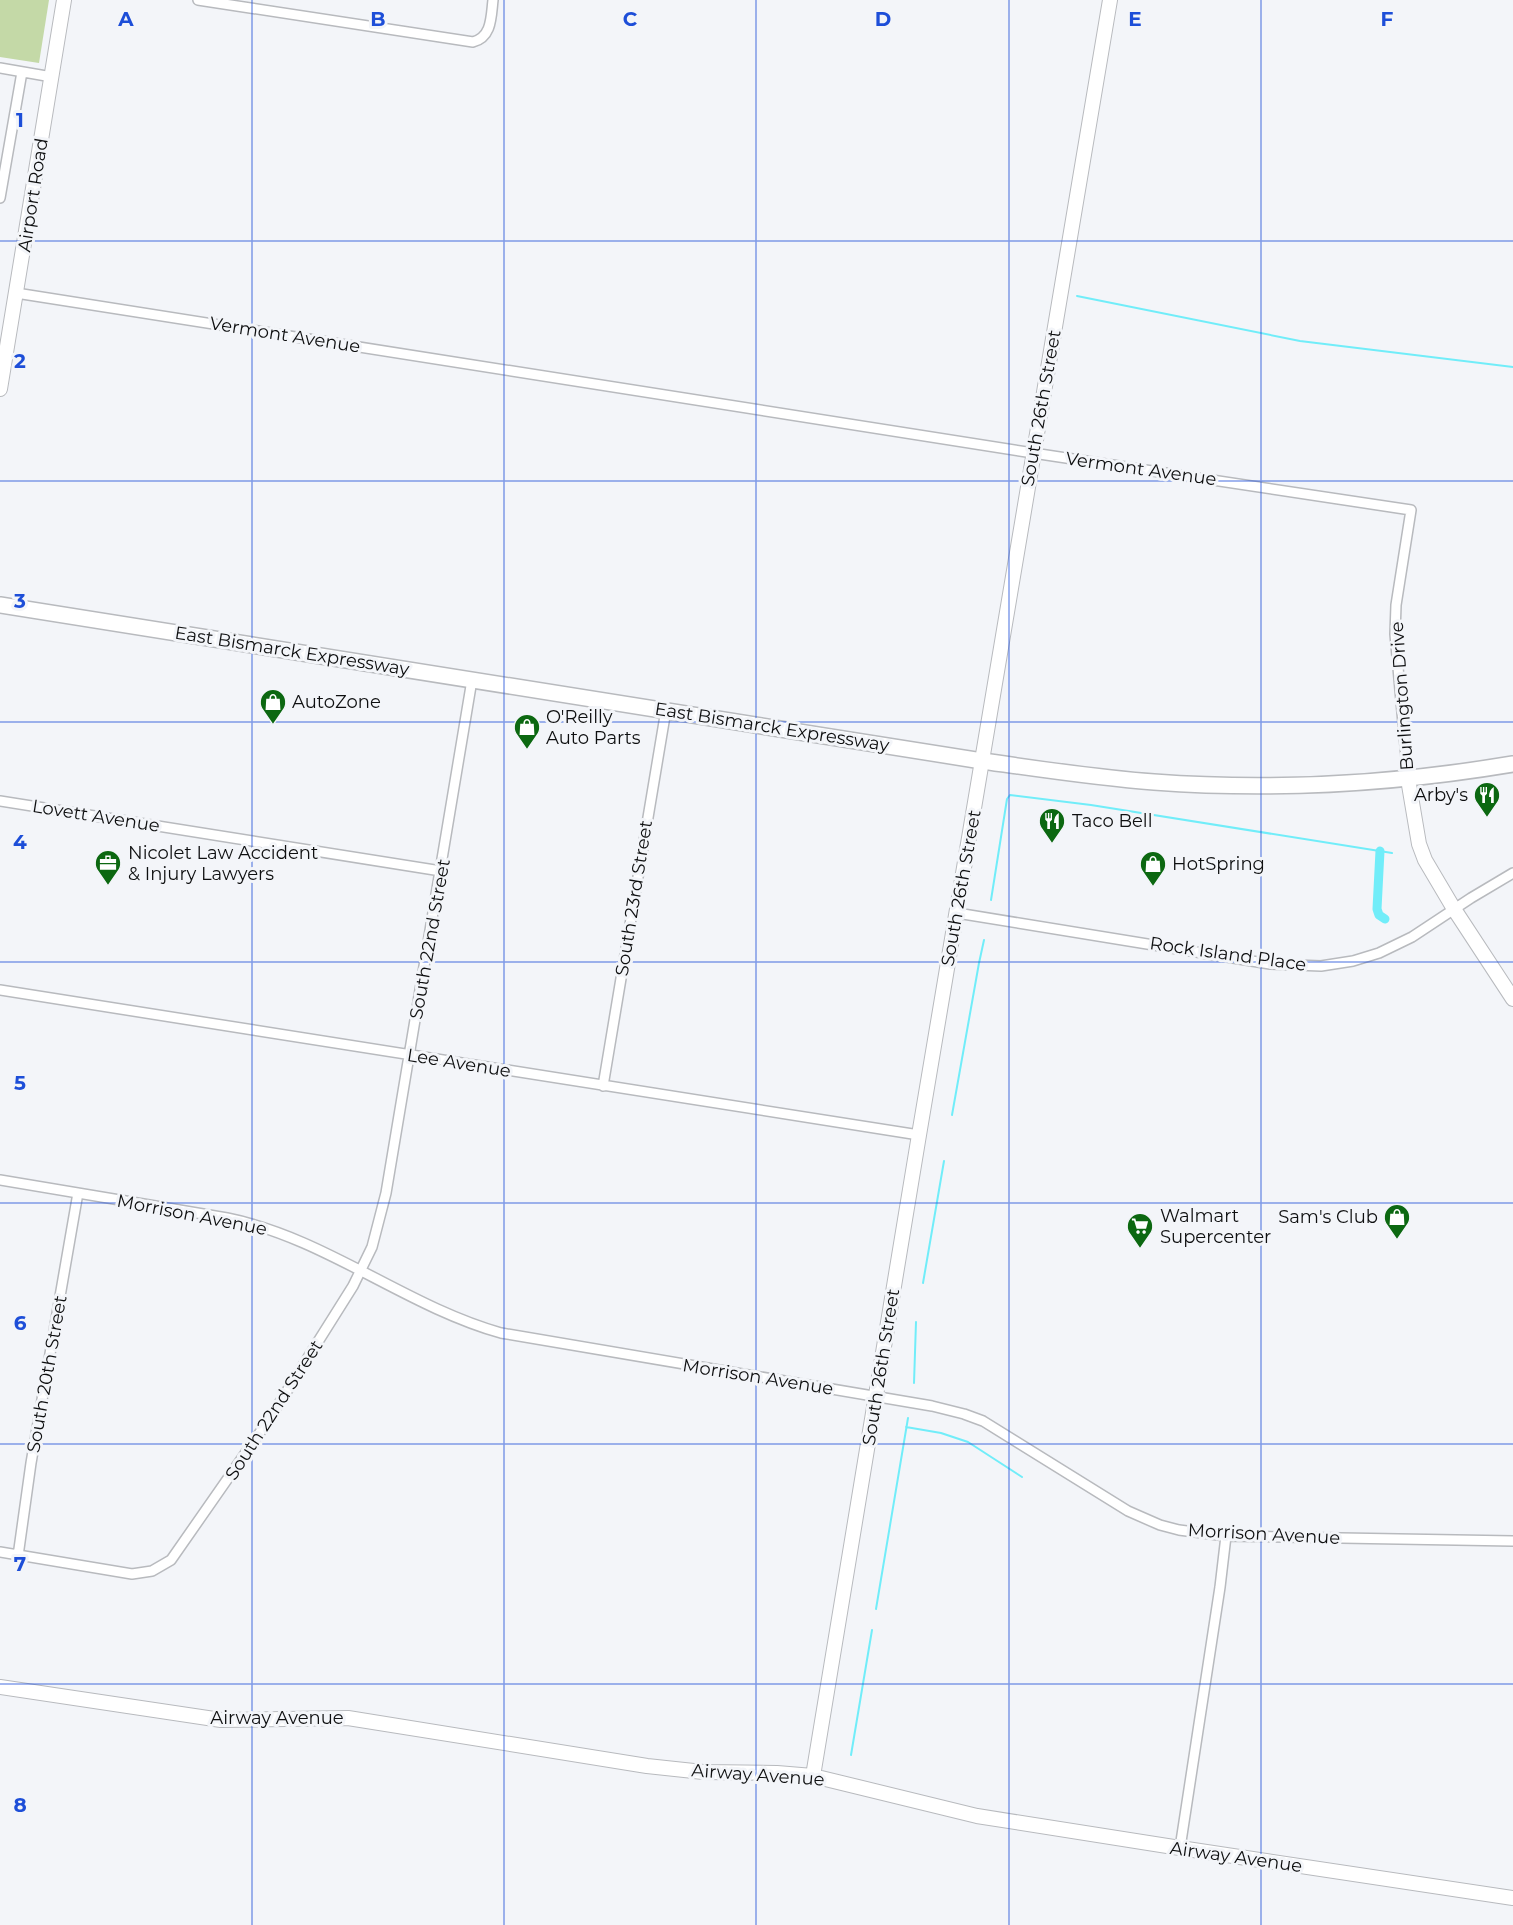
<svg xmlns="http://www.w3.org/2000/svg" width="1513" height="1925" viewBox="0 0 1513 1925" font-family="Montserrat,sans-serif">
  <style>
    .green { fill: #c4d9a7 }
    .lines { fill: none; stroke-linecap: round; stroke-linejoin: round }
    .stream { stroke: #71edf9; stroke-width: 2 }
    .canal { stroke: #71edf9; stroke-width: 9 }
    .street-casing { stroke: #b8babe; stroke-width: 12 }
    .secondary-casing { stroke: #b8babe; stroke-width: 16 }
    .primary-casing { stroke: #b8babe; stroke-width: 18 }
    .street { stroke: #fff; stroke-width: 9 }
    .secondary { stroke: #fff; stroke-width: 14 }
    .primary { stroke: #fff; stroke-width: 15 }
    .grid { fill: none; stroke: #1d4ed8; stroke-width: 1.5; stroke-opacity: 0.55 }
    .labels { text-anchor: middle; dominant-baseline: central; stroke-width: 6; stroke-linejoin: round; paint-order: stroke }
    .street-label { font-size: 18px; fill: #0e0f10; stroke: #f3f5f9 }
    .poi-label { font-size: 18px; fill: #0e0f10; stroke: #f3f5f9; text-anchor: start }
    .grid-label { font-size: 20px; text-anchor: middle; font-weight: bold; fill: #1d4ed8; stroke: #f3f5f9; stroke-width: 6; stroke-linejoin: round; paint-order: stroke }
  </style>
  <rect width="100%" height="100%" fill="#f3f5f9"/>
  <path class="green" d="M0,0H49L39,63L0,57Z"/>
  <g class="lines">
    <path class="stream" d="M1077,296L1300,341L1513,367
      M991,900L1007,799L1010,795L1091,805L1392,853
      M952,1115L979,963L984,940
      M923,1283L944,1161
      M914,1383L916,1322
      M906,1427L941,1433L968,1442L1022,1477
      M876,1609L908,1418
      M851,1755L872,1630"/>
    <path class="canal" d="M1380,851L1377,909L1379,915L1385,919"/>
    <g class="street-casing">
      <path id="street" d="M198,0L473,42C492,37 491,17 493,0
        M0,68L52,77
        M0,198L22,72
        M16,293L1033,453L1411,510L1396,605L1395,634L1408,779
        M0,801L441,871
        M957,913L1270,964L1321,966L1353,961L1379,953L1412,937L1471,898L1513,873
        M0,990L919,1135
        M603,1086L666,710
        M0,1180L227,1218C326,1238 405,1306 501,1333L932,1406L964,1414L983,1421L1128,1511L1160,1525L1179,1530L1226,1536L1513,1541
        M0,1552L132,1574L152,1571L171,1560L270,1418L353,1286L372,1247L386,1193L472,680
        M18,1556L31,1463L78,1193
        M1180,1848L1220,1587L1226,1536"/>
    </g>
    <g class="secondary-casing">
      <path id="secondary" d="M0,389L64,0
        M1408,779L1419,844L1425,860L1454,909L1513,999
        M0,1687L221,1720L348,1718L647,1766L703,1772L777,1773L813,1776L977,1816L1180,1848L1513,1898
        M813,1776L919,1135L1110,0"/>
    </g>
    <g class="primary-casing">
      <path id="primary" d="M0,605L982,761C1040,769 1097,778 1154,782C1275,791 1394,784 1513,764"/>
    </g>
    <use href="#street" class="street"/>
    <use href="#secondary" class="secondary"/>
    <use href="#primary" class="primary"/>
  </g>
  <path class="grid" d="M252,0V1925M504,0V1925M756,0V1925M1009,0V1925M1261,0V1925M0,241H1513M0,481H1513M0,722H1513M0,962H1513M0,1203H1513M0,1444H1513M0,1684H1513"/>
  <defs>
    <g id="shop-pin" transform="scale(1.35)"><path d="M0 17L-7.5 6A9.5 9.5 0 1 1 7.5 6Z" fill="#0c6811" stroke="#f3f5f9"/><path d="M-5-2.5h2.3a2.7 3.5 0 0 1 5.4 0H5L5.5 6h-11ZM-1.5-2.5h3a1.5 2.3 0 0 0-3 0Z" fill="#fff"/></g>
    <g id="restaurant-pin" transform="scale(1.35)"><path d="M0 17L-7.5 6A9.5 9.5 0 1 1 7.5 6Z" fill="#0c6811" stroke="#f3f5f9"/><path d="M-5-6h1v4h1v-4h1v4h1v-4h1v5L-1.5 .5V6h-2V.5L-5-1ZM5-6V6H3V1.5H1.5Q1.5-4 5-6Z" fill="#fff"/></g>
    <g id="office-pin" transform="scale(1.35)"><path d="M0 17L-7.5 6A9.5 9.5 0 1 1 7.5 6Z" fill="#0c6811" stroke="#f3f5f9"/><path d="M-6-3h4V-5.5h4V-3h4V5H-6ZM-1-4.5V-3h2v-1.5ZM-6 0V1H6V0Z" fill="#fff"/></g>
    <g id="supermarket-pin" transform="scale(1.35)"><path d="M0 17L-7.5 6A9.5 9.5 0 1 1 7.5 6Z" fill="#0c6811" stroke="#f3f5f9"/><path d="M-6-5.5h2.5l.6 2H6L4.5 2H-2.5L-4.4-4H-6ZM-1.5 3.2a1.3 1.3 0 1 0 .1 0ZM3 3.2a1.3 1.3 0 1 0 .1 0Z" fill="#fff"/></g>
  </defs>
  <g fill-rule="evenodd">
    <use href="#shop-pin" x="273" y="702"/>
    <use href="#shop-pin" x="527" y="727"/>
    <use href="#restaurant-pin" x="1487" y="795"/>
    <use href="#restaurant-pin" x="1052" y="821"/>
    <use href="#office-pin" x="108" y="863"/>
    <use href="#shop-pin" x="1153" y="864"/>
    <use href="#shop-pin" x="1397" y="1217"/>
    <use href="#supermarket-pin" x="1140" y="1226"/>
  </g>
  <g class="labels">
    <g class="street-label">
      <text transform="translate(33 195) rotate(-81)">Airport Road</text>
      <text transform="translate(285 335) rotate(9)">Vermont Avenue</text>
      <text transform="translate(1041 408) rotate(-80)">South 26th Street</text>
      <text transform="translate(1141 469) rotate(8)">Vermont Avenue</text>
      <text transform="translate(292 651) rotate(9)">East Bismarck Expressway</text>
      <text transform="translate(1402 696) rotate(-94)">Burlington Drive</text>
      <text transform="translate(772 727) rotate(9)">East Bismarck Expressway</text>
      <text transform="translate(96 816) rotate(9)">Lovett Avenue</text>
      <text transform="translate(961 888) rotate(-80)">South 26th Street</text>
      <text transform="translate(634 898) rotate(-81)">South 23rd Street</text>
      <text transform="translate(430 939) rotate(-80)">South 22nd Street</text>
      <text transform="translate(1228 954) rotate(8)">Rock Island Place</text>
      <text transform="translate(459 1063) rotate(9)">Lee Avenue</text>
      <text transform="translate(192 1215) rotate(11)">Morrison Avenue</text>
      <text transform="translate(881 1367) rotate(-81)">South 26th Street</text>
      <text transform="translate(47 1374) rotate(-80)">South 20th Street</text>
      <text transform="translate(758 1377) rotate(9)">Morrison Avenue</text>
      <text transform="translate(274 1410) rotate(-57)">South 22nd Street</text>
      <text transform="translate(1264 1534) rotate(3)">Morrison Avenue</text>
      <text x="277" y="1718">Airway Avenue</text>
      <text transform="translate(758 1775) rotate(4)">Airway Avenue</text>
      <text transform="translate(1236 1857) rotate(8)">Airway Avenue</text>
    </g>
    <g class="poi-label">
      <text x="292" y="702">AutoZone</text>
      <text x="546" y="717">O'Reilly<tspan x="546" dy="21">Auto Parts</tspan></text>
      <text x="1468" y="795" text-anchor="end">Arby's</text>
      <text x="1072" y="821">Taco Bell</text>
      <text x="128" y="853">Nicolet Law Accident<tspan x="128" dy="21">&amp; Injury Lawyers</tspan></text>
      <text x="1172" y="864">HotSpring</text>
      <text x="1160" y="1216">Walmart<tspan x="1160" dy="21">Supercenter</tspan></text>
      <text x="1378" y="1217" text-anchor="end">Sam's Club</text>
    </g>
  </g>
  <g class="grid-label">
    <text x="126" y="26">A</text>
    <text x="378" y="26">B</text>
    <text x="630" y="26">C</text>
    <text x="883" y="26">D</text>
    <text x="1135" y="26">E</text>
    <text x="1387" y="26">F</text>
    <text x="20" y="127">1</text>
    <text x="20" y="368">2</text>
    <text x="20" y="608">3</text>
    <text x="20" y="849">4</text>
    <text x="20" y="1090">5</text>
    <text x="20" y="1330">6</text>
    <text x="20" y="1571">7</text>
    <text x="20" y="1812">8</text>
  </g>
</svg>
